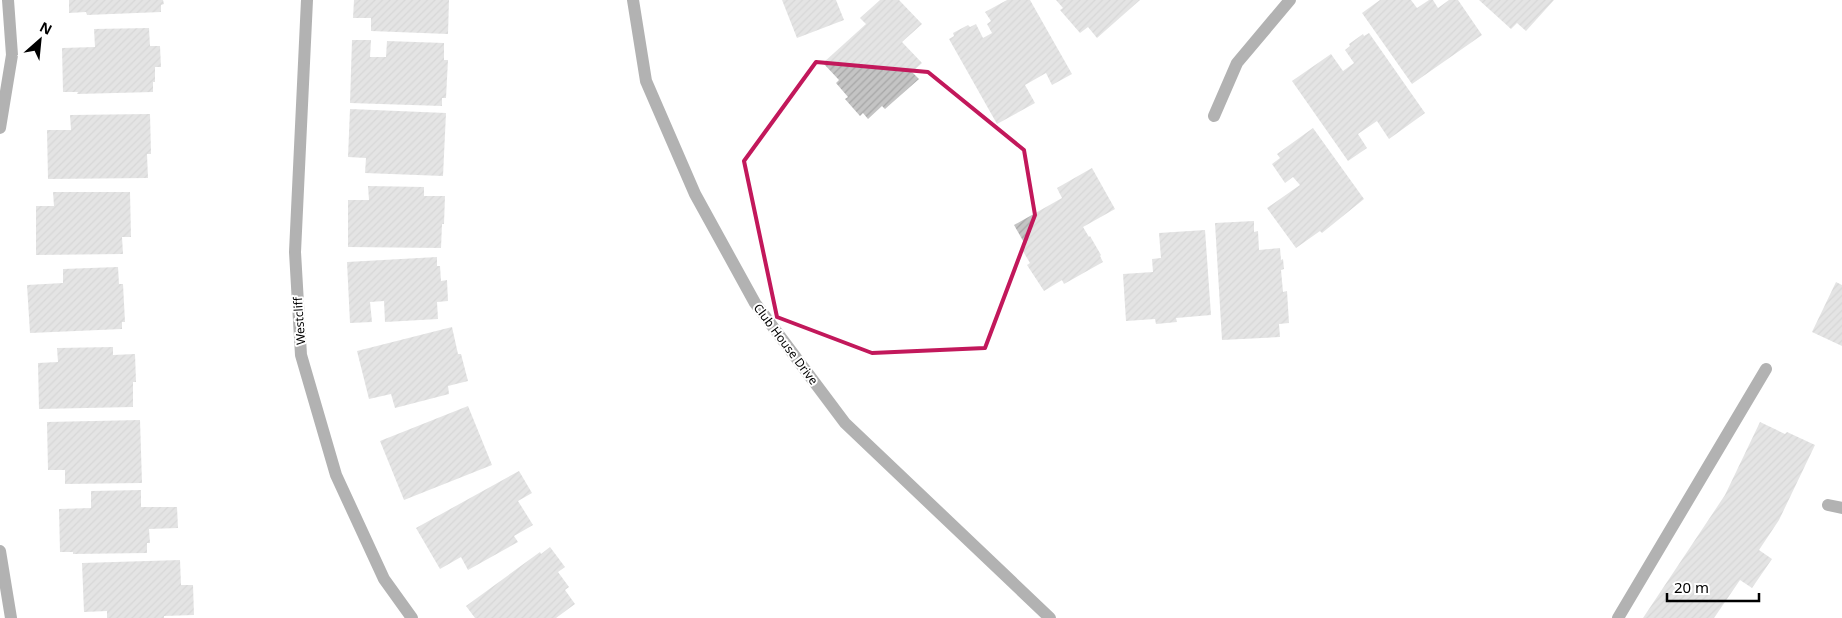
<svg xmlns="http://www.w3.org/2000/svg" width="1842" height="618" viewBox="0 0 1842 618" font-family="'Noto Sans',sans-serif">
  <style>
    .building { fill: url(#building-hatch) }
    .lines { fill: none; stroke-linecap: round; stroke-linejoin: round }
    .minor { stroke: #555; stroke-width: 12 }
    .marked { fill: none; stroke: #c2185b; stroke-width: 4; stroke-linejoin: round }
    .labels { text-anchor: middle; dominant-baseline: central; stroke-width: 4; stroke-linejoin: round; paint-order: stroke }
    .street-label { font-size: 12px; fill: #000; stroke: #fff }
  </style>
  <defs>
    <pattern id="building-hatch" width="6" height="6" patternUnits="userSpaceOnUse" patternTransform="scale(1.25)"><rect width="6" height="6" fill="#c4c4c4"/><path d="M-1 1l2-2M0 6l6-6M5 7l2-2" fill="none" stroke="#a7a7a7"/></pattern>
  </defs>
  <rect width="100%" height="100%" fill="#fff"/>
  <path class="building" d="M69,0H163L164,4L161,5V12L87,15L86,12L69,13Z
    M354,0H449L448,34L371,31V18H353Z
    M782,0H836L844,20L797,38Z
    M880,0H899L922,24L902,42L922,63L912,72L919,79L885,109L882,106L868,119L863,113L860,116L845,99L848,97L836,83L839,80L823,63L866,24L860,18Z
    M1007,0H1030L1072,74L1052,85L1046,73L1025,85L1035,103L997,124L949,39L954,36L953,33L968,25L970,27L976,24L983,38L992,33L987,24L991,21L985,12Z
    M1056,0H1140L1097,38L1088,27L1080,33L1060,10L1063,8Z
    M1380,0H1411L1417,8L1429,0H1433L1438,8L1449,0H1458L1482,35L1412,84L1362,13Z
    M1479,0H1554L1526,31L1517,23L1511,29Z
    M149,28L150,46H160L161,67H155V82H153V92L77,94L78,92H63L62,48L95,47L94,29Z
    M1369,33L1425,113L1389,139L1377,121L1358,134L1367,148L1348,161L1292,81L1331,54L1343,71L1354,63L1345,50L1350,46L1349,44L1363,34L1364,36Z
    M352,40H371L370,57H386L387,41L444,43V60H448L446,98H442V106L350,103Z
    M350,109L446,113L443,176L365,173L366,158L348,157Z
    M150,114L151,154H147L148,178L48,179L47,130H71L70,115Z
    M1313,128L1364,199L1322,233L1320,231L1296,248L1267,208L1300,185L1293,177L1285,183L1272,164L1280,158L1277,154Z
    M1092,168L1115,209L1083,227L1089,237L1090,236L1101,255L1100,256L1103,262L1064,284L1062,280L1044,291L1027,265L1030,263L1021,248L1026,246L1014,225L1062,198L1057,188Z
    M368,186L424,187V196H445L444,224H442L441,248L348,247V200H369Z
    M53,192H130L131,237H122L123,254L36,255V206H54Z
    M1254,221V232L1258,231L1259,250L1280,248L1281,260L1283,259L1284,269L1281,270L1283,292L1287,291L1289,323L1279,324L1280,337L1222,340L1215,223Z
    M1205,230L1211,315L1176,318L1177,322L1156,324L1155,319L1126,321L1123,274L1153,272L1152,259L1161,258L1159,233Z
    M437,257V266H440L441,281L447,280L448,301L437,302L438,319L385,322L384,301L370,302L372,322L350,323L347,262Z
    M118,267L119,284H123L125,322H122V329L30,333L27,285L63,283V269Z
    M1836,282L1842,285V346L1812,332Z
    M452,327L458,354H461L468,381L448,386L449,394L395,408L391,394L369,399L357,351Z
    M113,347V355L135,354L136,382H133V407L39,409L38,363L58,362L57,348Z
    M468,406L492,465L404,500L380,441Z
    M140,420L142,483L65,484V470H48L47,422Z
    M1760,422L1785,434L1787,432L1815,445L1779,520L1759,550L1772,559L1752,588L1740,580L1714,618H1643L1725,495Z
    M519,471L532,493L518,501L533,525L514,536L518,542L468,570L461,557L440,569L416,528Z
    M141,490V507H177L178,528L149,529L150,543H147V553L73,554V552H60L59,509L91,508V491Z
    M550,547L565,567L558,572L569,587L565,590L575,604L556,618H475L466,606L540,552L541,554Z
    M180,560L181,585H193L194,615L164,616V618H107V611L84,612L82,563Z"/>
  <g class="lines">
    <path class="minor" d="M307,0L295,252L301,355L336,475L384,579L412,618
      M633,0L646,81L695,194L755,303L845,423L1050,618
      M1214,116L1237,63L1290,0
      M0,128L12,55L8,0
      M1828,505L1842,508
      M0,551L11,618
      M1618,618L1766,369"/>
  </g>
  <path d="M0 0H1842V618H0ZM816,62L928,72L1024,150L1035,215L985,348L872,353L777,317L744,161Z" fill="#fff" fill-opacity=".55" fill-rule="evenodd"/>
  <path class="marked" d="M816,62L928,72L1024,150L1035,215L985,348L872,353L777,317L744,161Z"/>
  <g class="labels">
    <g class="street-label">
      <text transform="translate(299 321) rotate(-94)">Westcliff</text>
      <text transform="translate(786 344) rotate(53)">Club House Drive</text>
    </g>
  </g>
  <g transform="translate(40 40) rotate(27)" stroke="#ffffff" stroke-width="4" paint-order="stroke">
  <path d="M0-4L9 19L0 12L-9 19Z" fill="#000000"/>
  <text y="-8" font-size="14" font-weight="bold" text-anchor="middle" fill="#000000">N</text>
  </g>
  <path d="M1667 593v8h92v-8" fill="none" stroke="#000000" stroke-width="2.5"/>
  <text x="1674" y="593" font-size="15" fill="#000000" stroke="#ffffff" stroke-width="4" paint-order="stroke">20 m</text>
</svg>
